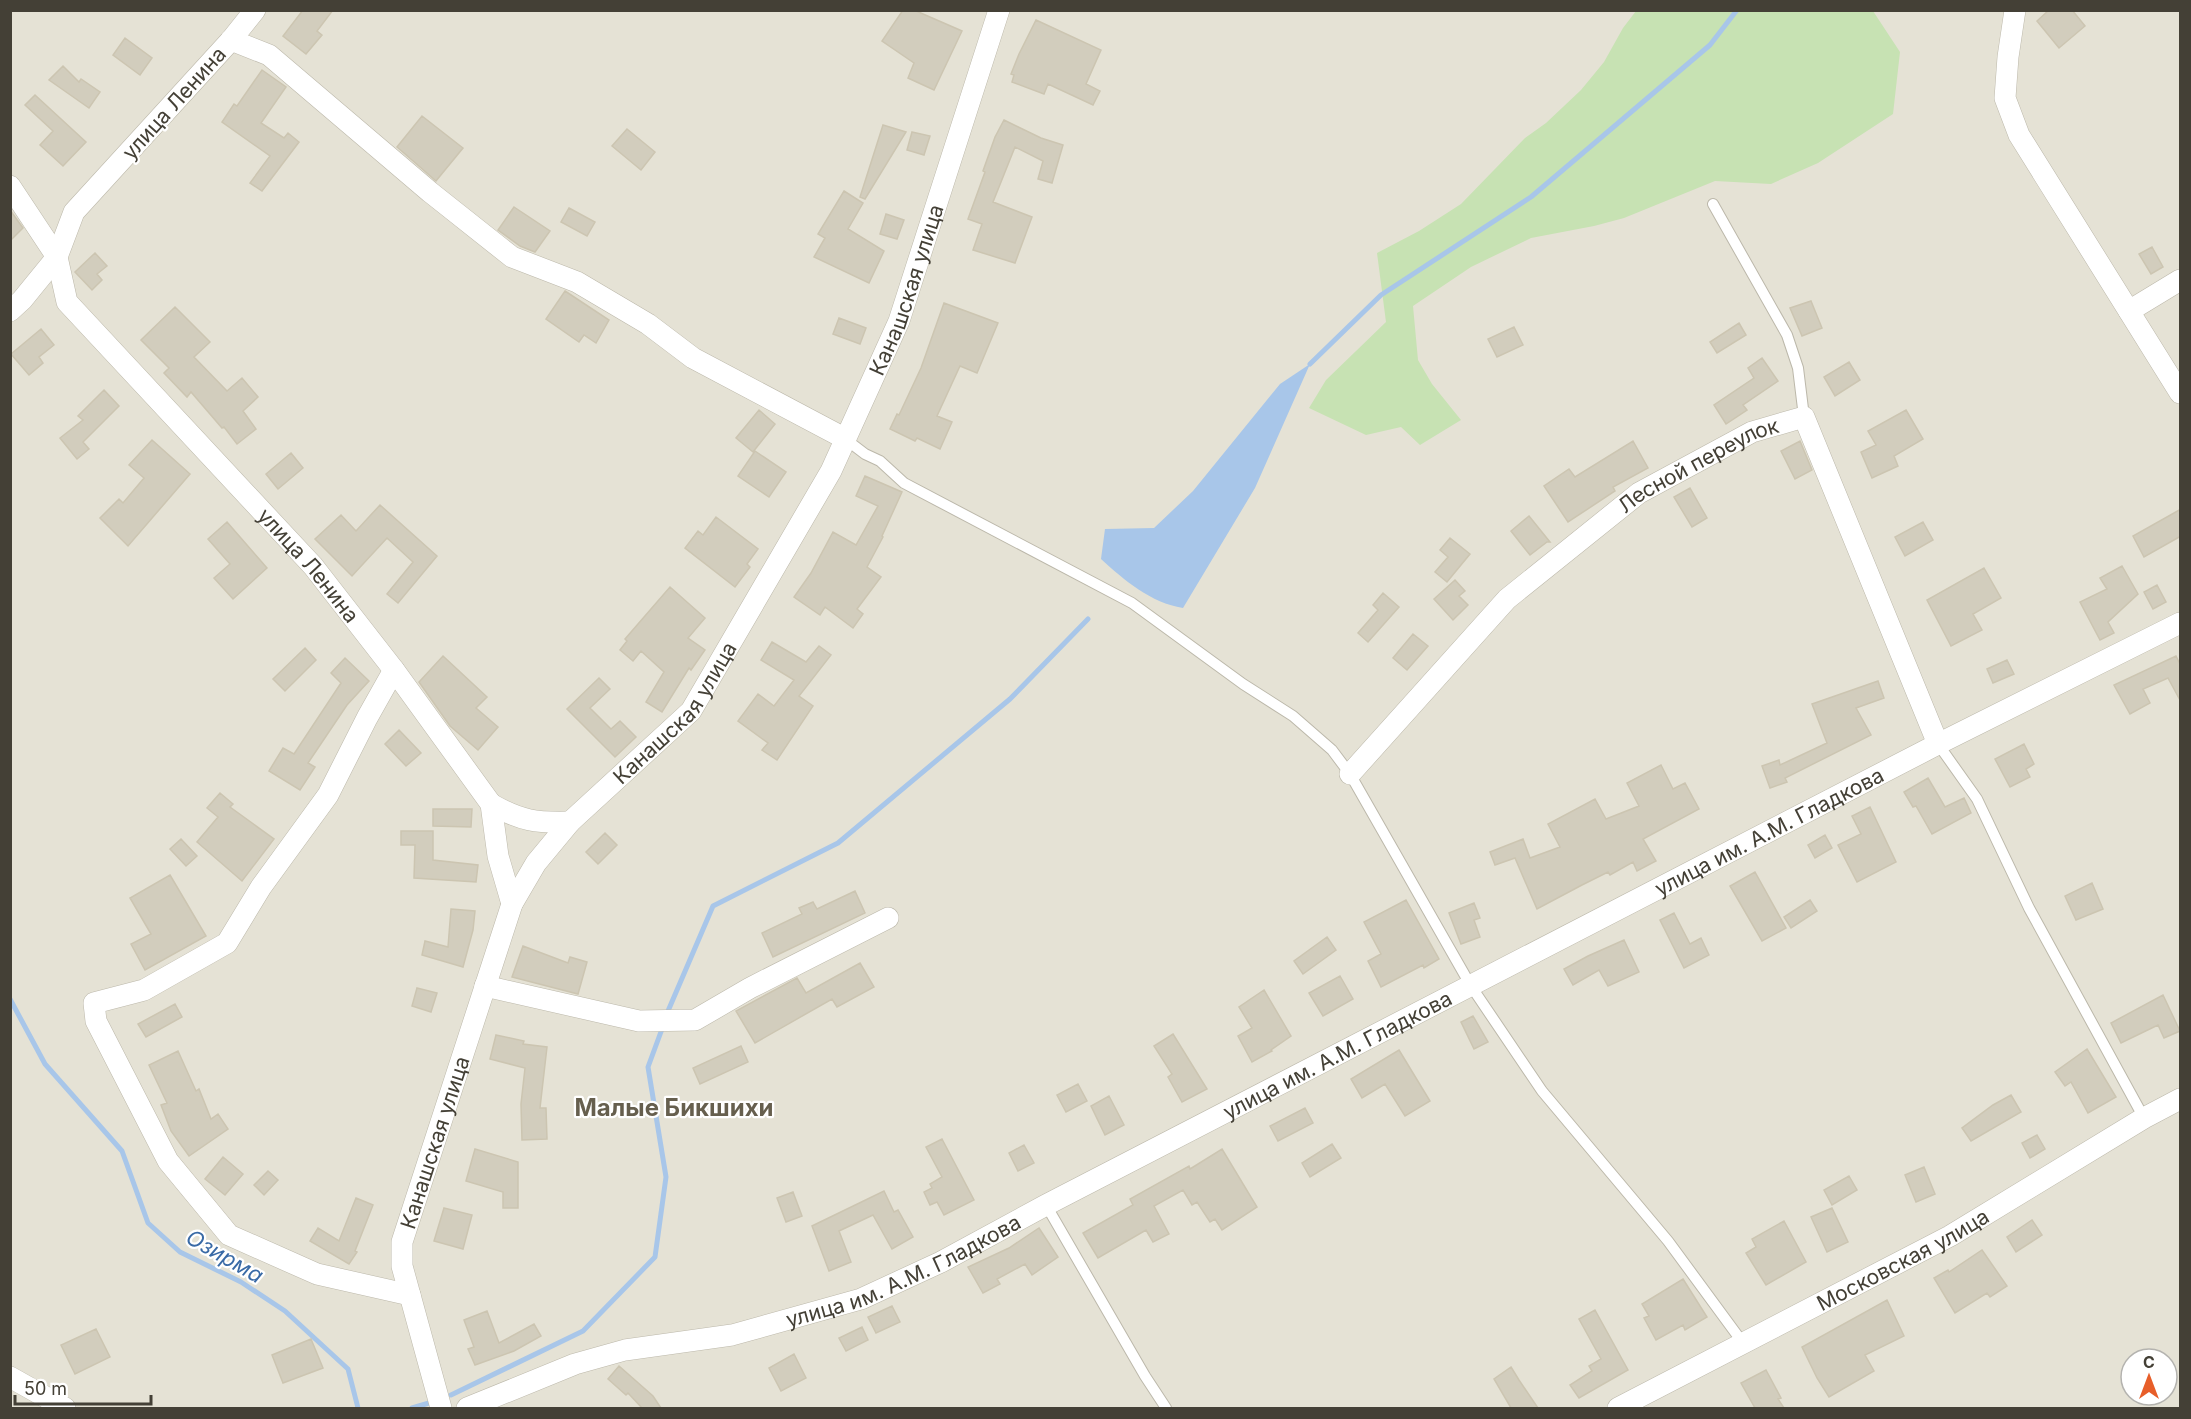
<svg xmlns="http://www.w3.org/2000/svg" width="2191" height="1419" viewBox="0 0 2191 1419" font-family="Inter,sans-serif">
  <style>
    .residential { fill: #e5e2d5; fill-rule: evenodd }
    .green { fill: #c7e2b3 }
    .water { fill: #a8c6e9 }
    .lines { fill: none; stroke-linecap: round; stroke-linejoin: round }
    .stream { stroke: #a8c6e9; stroke-width: 5 }
    .building { fill: #d2cdbd; stroke: #ccc5b1; stroke-width: 1.5 }
    .lane-casing { stroke: #bcb8aa; stroke-width: 12 }
    .street-casing { stroke: #bcb8aa; stroke-width: 22 }
    .lane { stroke: #fff; stroke-width: 10 }
    .street { stroke: #fff; stroke-width: 21 }
    .labels { text-anchor: middle; dominant-baseline: central; stroke-width: 4.5; stroke-linejoin: round; paint-order: stroke }
    .street-label { font-size: 21px; fill: #444036; stroke: #fff }
    .water-label { font-size: 22px; font-style: italic; fill: #396aa6; stroke: #fff }
    .quarter-label { font-size: 24px; font-weight: bold; fill: #665f4e; stroke: #fff }
  </style>
  <rect width="100%" height="100%" fill="#f2f0e7"/>
  <path class="residential" d="M10,11H2180V1408H11ZM2131,1359H2167V1395H2131Z"/>
  <path class="green" d="M1636,11H1873L1900,52L1893,114L1818,163L1771,184L1715,181L1624,218L1594,226L1531,238L1471,267L1413,306L1418,360L1432,384L1461,420L1420,445L1401,427L1366,435L1309,408L1326,380L1386,322L1377,253L1419,231L1461,204L1525,138L1546,123L1581,90L1604,62L1623,28Z"/>
  <path class="water" d="M1310,364L1255,488L1183,608C1151,603 1124,580 1101,559L1105,529L1154,528L1193,491L1280,384Z"/>
  <g class="lines">
    <path class="stream" d="M1310,364L1381,295L1531,197L1710,45L1737,10
      M10,999L45,1064L122,1151L148,1223L180,1252L241,1282L285,1311L348,1369L358,1408
      M668,1011L713,906L838,843L1010,699L1088,619
      M451,1395L583,1331L655,1257L666,1177L648,1067L662,1029
      M412,1408L429,1403"/>
  </g>
  <path class="building" d="M303,10H333L317,31L322,35L306,54L283,36Z
    M903,10H914L962,31L934,90L908,78L914,63L882,41Z
    M2049,10H2072L2085,26L2059,48L2037,21Z
    M1036,20L1101,50L1086,84L1100,91L1093,105L1048,84L1044,94L1012,82L1014,75L1011,74L1019,54Z
    M125,38L152,58L140,75L113,55Z
    M63,66L79,82L81,79L100,92L89,108L49,80Z
    M262,70L286,87L261,123L284,138L288,133L299,142L262,191L250,183L270,156L222,122L234,104L237,106Z
    M35,95L86,142L63,166L40,145L53,131L25,105Z
    M422,116L463,148L436,181L397,147Z
    M1004,120L1041,138L1063,145L1052,183L1038,179L1043,161L1015,147L993,202L1032,217L1015,263L973,250L982,224L968,219L985,172L983,171L995,137Z
    M883,125L906,132L865,199L860,197Z
    M627,129L655,152L641,170L612,146Z
    M912,132L930,136L924,155L907,150Z
    M844,191L863,203L848,229L884,251L869,283L814,257L825,238L818,234Z
    M514,207L550,231L535,252L520,246L498,230Z
    M569,208L595,222L587,236L561,222Z
    M10,210L23,228L10,241Z
    M886,214L904,220L897,239L880,234Z
    M2152,247L2163,267L2151,274L2139,254Z
    M95,253L107,266L97,274L102,280L92,290L75,272Z
    M565,291L609,320L596,343L584,335L579,342L546,319Z
    M1811,301L1822,328L1802,336L1790,308Z
    M944,303L998,323L977,373L960,366L937,416L952,422L940,449L917,438L915,441L890,429L897,414L899,415L921,368Z
    M175,307L210,342L194,357L227,391L242,378L258,397L243,411L256,429L237,444L224,427L222,428L191,392L187,397L164,373L169,368L141,340Z
    M839,318L866,328L860,344L833,334Z
    M1739,323L1746,335L1717,353L1710,342Z
    M1514,327L1523,345L1497,357L1488,339Z
    M41,329L54,345L39,357L43,363L29,375L11,354Z
    M1762,358L1778,381L1743,405L1747,410L1726,424L1714,405L1754,378L1748,368Z
    M1849,362L1860,380L1835,396L1824,377Z
    M104,390L119,406L83,442L89,449L77,459L60,438L83,420L78,416Z
    M759,410L775,424L753,452L736,438Z
    M1906,410L1923,439L1894,456L1898,466L1872,478L1861,452L1876,445L1868,431Z
    M152,440L190,474L128,546L100,518L119,499L123,503L144,478L129,465Z
    M1633,441L1648,468L1613,487L1615,491L1568,522L1544,486L1569,469L1575,477Z
    M1800,441L1812,470L1795,479L1781,451Z
    M755,451L786,472L769,497L738,476Z
    M291,453L303,468L278,489L266,474Z
    M865,476L902,492L882,536L883,537L867,567L881,577L857,609L863,614L853,628L825,607L820,615L794,597L811,573L833,532L856,545L878,506L856,496Z
    M1690,488L1707,518L1692,527L1674,497Z
    M380,505L437,556L398,603L387,594L413,562L387,538L352,576L315,539L341,515L356,531Z
    M2181,509V536L2144,557L2133,536Z
    M1529,516L1550,542H1547L1530,555L1511,531Z
    M716,517L758,549L747,564L750,567L735,587L685,548L698,531L703,535Z
    M227,522L267,568L233,599L214,578L230,564L208,539Z
    M1923,522L1933,540L1905,556L1895,537Z
    M1450,538L1470,554L1447,582L1435,572L1448,557L1440,550Z
    M2122,566L2138,594L2108,622L2114,633L2100,640L2080,602L2107,589L2100,578Z
    M1984,568L2001,598L1973,614L1982,630L1951,646L1927,600Z
    M1455,580L1465,591L1459,596L1468,605L1453,620L1434,599Z
    M2157,585L2166,602L2153,609L2144,592Z
    M670,587L705,618L688,638L705,650L691,670L689,668L662,712L646,702L664,672L641,651L633,661L620,650L627,641L625,639Z
    M1383,593L1399,607L1368,642L1358,633L1378,610L1373,605Z
    M1413,634L1428,646L1407,670L1393,658Z
    M772,642L806,662L819,646L831,655L799,696L813,706L777,760L762,750L768,743L738,721L758,694L774,706L794,680L761,660Z
    M305,648L316,660L285,691L273,679Z
    M443,656L487,697L476,708L498,727L478,750L450,726L419,682Z
    M2176,656L2181,666V702L2168,678L2143,689L2150,703L2130,714L2114,685Z
    M345,658L369,681L347,705L308,763L315,767L300,790L269,771L283,748L294,754L341,683L331,673Z
    M2007,660L2014,674L1993,683L1987,669Z
    M599,678L610,689L590,708L611,729L620,721L636,737L615,757L567,709Z
    M1878,681L1884,698L1856,708L1871,735L1785,778L1787,782L1770,788L1762,766L1779,760L1780,765L1827,743L1812,704Z
    M399,730L421,753L406,766L385,744Z
    M2024,744L2034,764L2026,769L2030,777L2010,787L1995,759Z
    M1661,765L1673,789L1685,783L1699,809L1643,839L1656,861L1637,871L1633,862L1610,875L1608,872L1582,885L1537,909L1515,858L1495,865L1490,852L1523,839L1530,858L1560,847L1548,824L1595,799L1606,819L1639,806L1627,783Z
    M1928,778L1945,807L1964,798L1971,813L1932,834L1916,806L1913,807L1904,792Z
    M220,793L233,804L230,807L274,839L242,881L197,842L218,817L207,808Z
    M1870,807L1896,862L1857,882L1838,845L1861,834L1852,816Z
    M433,809H472L471,827L433,826Z
    M401,831H433V860L478,865L476,882L414,878L415,845H401Z
    M605,833L617,845L598,864L586,852Z
    M1825,835L1832,848L1815,858L1808,845Z
    M181,839L197,856L186,866L170,849Z
    M1755,872L1786,928L1762,941L1730,886Z
    M170,875L206,936L145,970L131,944L151,934L130,898Z
    M2092,883L2103,909L2076,920L2065,896Z
    M855,891L865,913L773,957L762,933L802,914L799,908L813,902L817,909Z
    M1406,900L1439,959L1424,968L1423,965L1381,987L1368,961L1381,954L1364,922Z
    M1810,900L1817,911L1791,928L1784,917Z
    M1474,903L1480,918L1474,920L1480,937L1461,944L1449,913Z
    M451,909L475,911L473,930L463,967L422,955L425,941L448,947Z
    M1674,913L1690,944L1701,938L1709,955L1684,968L1660,920Z
    M1327,937L1336,950L1303,974L1294,961Z
    M1624,940L1639,972L1608,986L1599,970L1573,985L1564,969L1588,956Z
    M523,946L568,963L570,957L587,962L578,994L512,977Z
    M860,963L874,987L837,1007L832,999L755,1043L736,1011L797,978L806,993Z
    M1340,976L1353,999L1323,1016L1309,993Z
    M417,988L437,993L431,1012L412,1006Z
    M1264,990L1291,1036L1271,1050L1272,1051L1252,1062L1238,1036L1252,1028L1239,1007Z
    M2163,995L2180,1031L2164,1038L2158,1025L2121,1043L2111,1023Z
    M175,1004L182,1017L146,1037L138,1024Z
    M1473,1016L1488,1042L1474,1049L1461,1022Z
    M1173,1034L1207,1089L1182,1102L1168,1077L1172,1074L1154,1046Z
    M496,1035L524,1041L523,1044L547,1047L540,1108H546L547,1139L522,1140L521,1104L525,1068L490,1059Z
    M741,1046L748,1062L700,1084L693,1068Z
    M2087,1049L2116,1097L2088,1113L2071,1082L2065,1086L2055,1072Z
    M1399,1050L1430,1101L1405,1116L1385,1084L1362,1098L1351,1079Z
    M178,1051L196,1091L199,1089L211,1119L218,1114L228,1129L189,1156L171,1131L161,1105L167,1103L149,1065Z
    M1078,1084L1087,1101L1066,1112L1057,1095Z
    M2011,1095L2021,1112L1971,1141L1962,1128L1993,1105Z
    M1109,1096L1124,1125L1105,1135L1091,1106Z
    M1305,1108L1313,1123L1278,1141L1270,1126Z
    M2037,1135L2045,1149L2030,1158L2022,1143Z
    M942,1139L974,1200L944,1215L937,1202L930,1205L924,1192L932,1188L930,1184L942,1177L926,1147Z
    M1332,1144L1341,1158L1310,1177L1302,1163Z
    M1024,1145L1034,1163L1018,1171L1009,1153Z
    M475,1149L518,1162V1208H503V1192L466,1181Z
    M1222,1149L1257,1207L1222,1230L1215,1219L1210,1222L1197,1202L1192,1205L1183,1190L1154,1206L1169,1234L1153,1242L1146,1230L1098,1258L1083,1233L1133,1205L1130,1199L1189,1166L1190,1169Z
    M223,1157L243,1174L225,1195L205,1179Z
    M1924,1167L1935,1194L1916,1202L1905,1175Z
    M268,1171L278,1180L264,1195L254,1185Z
    M1849,1176L1857,1190L1832,1205L1824,1190Z
    M884,1191L894,1212L898,1210L913,1237L892,1249L873,1215L839,1231L851,1262L829,1271L812,1226Z
    M793,1192L802,1216L786,1222L777,1198Z
    M356,1198L373,1205L355,1251L357,1252L349,1264L310,1241L318,1228L339,1241Z
    M444,1208L472,1215L463,1249L434,1241Z
    M1832,1208L1848,1242L1827,1252L1811,1217Z
    M2032,1220L2042,1235L2016,1252L2007,1237Z
    M1784,1221L1806,1262L1766,1285L1746,1253L1756,1247L1752,1239Z
    M1039,1228L1058,1257L1032,1275L1025,1264L997,1279L1000,1284L983,1293L968,1267L1009,1248Z
    M1982,1250L2007,1286L1990,1297L1987,1293L1955,1313L1934,1278L1948,1270L1949,1272Z
    M1683,1279L1707,1317L1685,1330L1683,1325L1656,1340L1644,1318L1649,1316L1642,1304Z
    M1887,1300L1904,1336L1865,1355L1874,1371L1829,1397L1817,1378L1802,1347Z
    M892,1306L900,1322L876,1333L868,1317Z
    M1595,1310L1628,1370L1579,1398L1570,1385L1592,1371L1589,1366L1601,1359L1579,1319Z
    M487,1311L499,1343L534,1324L541,1336L514,1351L475,1365L468,1349L474,1347L464,1320Z
    M862,1327L868,1340L846,1351L839,1338Z
    M96,1329L110,1357L75,1374L61,1345Z
    M311,1339L323,1368L283,1383L272,1355Z
    M794,1354L806,1378L781,1391L769,1368Z
    M619,1366L653,1396L661,1408H642L628,1393L626,1395L608,1379Z
    M1511,1367L1519,1380L1538,1408H1511L1494,1379Z
    M1766,1370L1781,1398L1778,1399L1784,1408H1755L1741,1383Z"/>
  <g class="lines">
    <g class="lane-casing">
      <path id="lane" d="M1713,204L1787,335L1798,368L1804,417
        M844,438L865,454L880,461L904,483L1132,603L1243,684L1293,716L1332,750L1350,774L1471,986L1542,1091L1668,1241L1743,1343
        M1938,744L1977,799L2029,908L2144,1118
        M1046,1205L1145,1376L1166,1408"/>
    </g>
    <g class="street-casing">
      <g id="street">
        <path id="s1" d="M255,10L231,40L74,212L57,257L67,302L313,566L394,670L491,804L498,856L512,904"/>
        <path d="M2015,10L2008,57L2005,98L2019,135L2180,393"/>
        <path d="M231,40L269,55L430,192L512,257L577,282L648,324L693,358L844,438"/>
        <path d="M10,186L57,257L22,300L10,311"/>
        <path d="M2129,311L2180,280"/>
        <path d="M394,670L367,718L328,795L261,887L227,943L144,990L94,1003L96,1021L168,1161L229,1235L317,1274L410,1295"/>
        <path id="s2" d="M1350,774L1507,599L1639,493L1752,432L1804,417L1938,744"/>
        <path d="M491,804C521,821 536,823 570,822"/>
        <path d="M485,986L639,1021L695,1020L750,988L888,918"/>
        <path d="M10,1377L65,1408"/>
        <path id="s3" d="M441,1408L402,1266V1242L512,904L536,863L570,822L691,711L831,471L899,321L999,10"/>
        <path id="s4" d="M467,1408L575,1364L625,1350L732,1335L861,1299L941,1262L1046,1205L1938,744L2180,623"/>
        <path id="s5" d="M1618,1408L1950,1236L2144,1118L2180,1099"/>
      </g>
    </g>
    <use href="#lane" class="lane"/>
    <use href="#street" class="street"/>
  </g>
  <g class="labels">
    <g class="street-label">
      <text transform="translate(174 103) rotate(-48)">улица Ленина</text>
      <text stroke="none"><textPath href="#s3" startOffset="1266">Канашская улица</textPath></text>
      <text stroke="none"><textPath href="#s2" startOffset="470">Лесной переулок</textPath></text>
      <text stroke="none"><textPath href="#s1" startOffset="723">улица Ленина</textPath></text>
      <text stroke="none"><textPath href="#s3" startOffset="780">Канашская улица</textPath></text>
      <text stroke="none"><textPath href="#s4" startOffset="1432">улица им. А.М. Гладкова</textPath></text>
      <text stroke="none"><textPath href="#s4" startOffset="946">улица им. А.М. Гладкова</textPath></text>
      <text stroke="none"><textPath href="#s3" startOffset="276">Канашская улица</textPath></text>
      <text stroke="none"><textPath href="#s5" startOffset="321">Московская улица</textPath></text>
      <text stroke="none"><textPath href="#s4" startOffset="460">улица им. А.М. Гладкова</textPath></text>
    </g>
    <g class="water-label">
      <text transform="translate(225 1256) rotate(30)">Озирма</text>
    </g>
    <g class="quarter-label">
      <text x="674" y="1107">Малые Бикшихи</text>
    </g>
  </g>
  <rect width="2191" height="1419" fill="none" stroke="#444036" stroke-width="24"/>
  <g transform="translate(2149 1377)"><circle r="28" fill="#ffffff" stroke="#b4b3af" stroke-width="1.5"/>
  <path d="M0-4.5L10 22L0 15L-10 22Z" fill="#e75e29"/>
  <text y="-9" font-size="16" font-weight="bold" text-anchor="middle" fill="#444036">С</text>
  </g>
  <path d="M15 1395v9h136v-9" fill="none" stroke="#444036" stroke-width="3"/>
  <text x="24" y="1395" font-size="18" fill="#444036" stroke="#ffffff" stroke-width="4.5" paint-order="stroke">50 m</text>
</svg>
